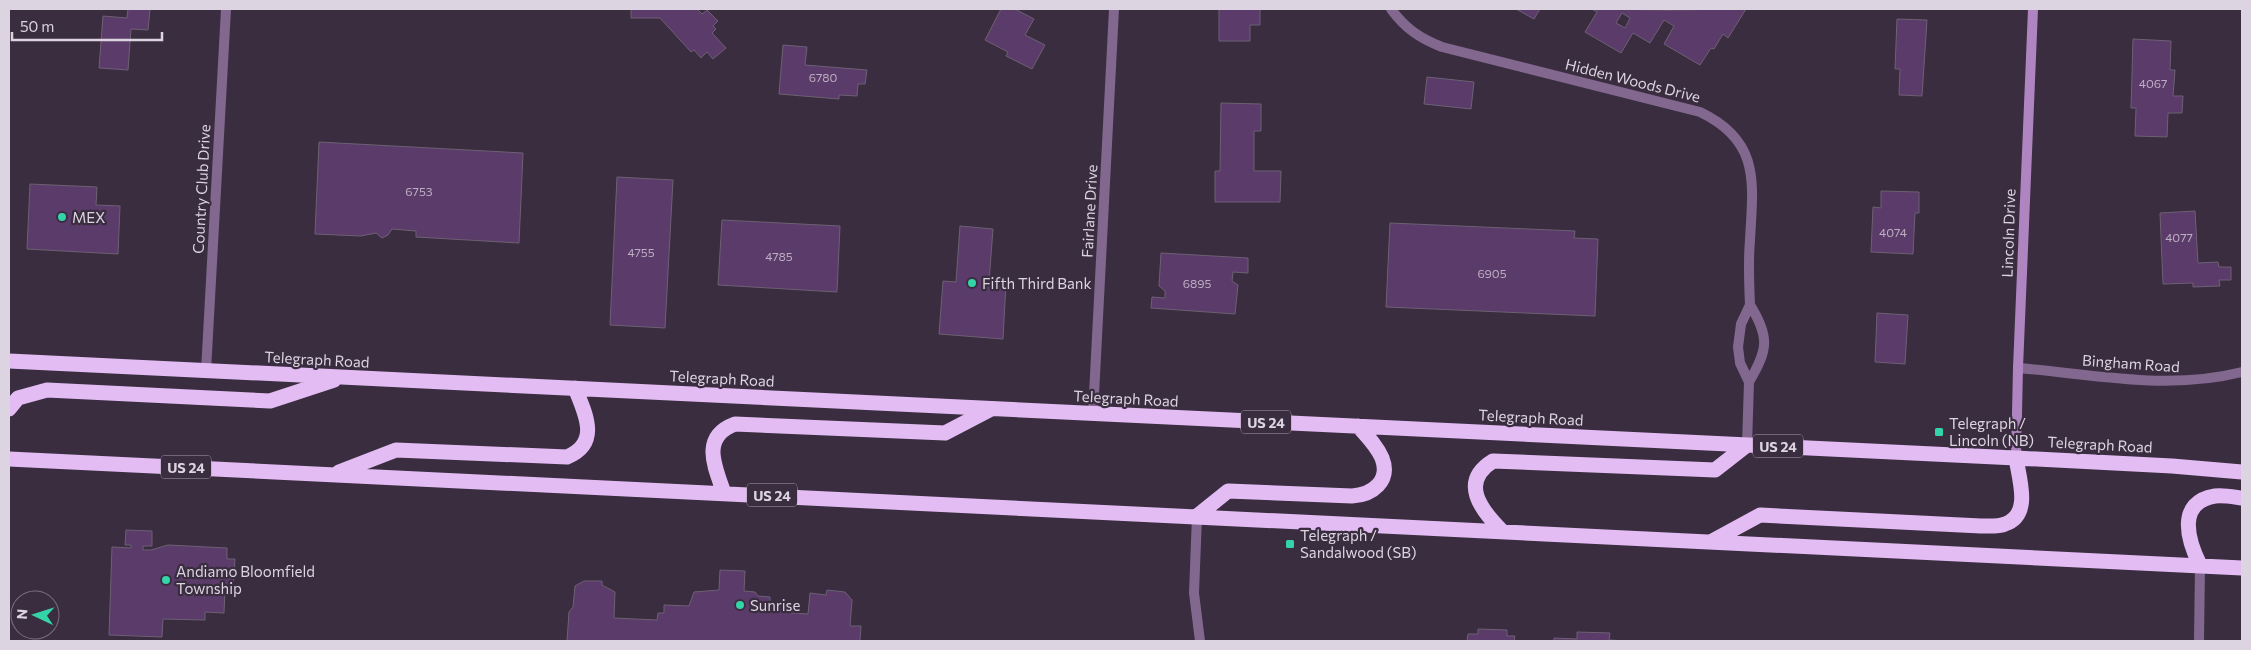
<svg xmlns="http://www.w3.org/2000/svg" width="2251" height="650" viewBox="0 0 2251 650" font-family="Commissioner,sans-serif">
  <style>
    .building { fill: #5b3b69; stroke: #6d6074; fill-rule: evenodd }
    .lines { fill: none; stroke-linecap: round; stroke-linejoin: round }
    .street { stroke: #82688e; stroke-width: 10 }
    .secondary { stroke: #af85c1; stroke-width: 10 }
    .highway { stroke: #e3bcf4; stroke-width: 15 }
    .poi-dot { fill: #34d4a8; stroke: #3a2d40; stroke-width: 2 }
    .labels { text-anchor: middle; dominant-baseline: central; stroke-width: 4.5; stroke-linejoin: round; paint-order: stroke }
    .number-label { font-size: 12px; fill: #bcaec2 }
    .shield { fill: #3a2d40; stroke: #aba2b0; stroke-width: 1 }
    .shield-label { font-size: 14px; font-weight: bold; fill: #dcd4e0 }
    .street-label { font-size: 15px; fill: #dcd4e0; stroke: #3a2d40 }
    .poi-label { font-size: 15px; fill: #dcd4e0; stroke: #3a2d40; text-anchor: start }
  </style>
  <rect width="100%" height="100%" fill="#3a2d40"/>
  <path class="building" d="M128,9H150L148,30L131,29L128,70L99,68L103,16L127,18Z
    M631,9H697L702,14L707,10L718,21L713,26L716,29L712,33L726,48L713,59L707,52L701,58L694,50L691,52L660,18H631Z
    M1001,9H1015L1034,19L1025,35L1045,45L1032,69L1006,56L1008,52L985,40Z
    M1219,9H1260V25H1250V41H1219Z
    M1516,9H1540L1534,19Z
    M1592,9L1669,10L1746,9L1728,38L1723,34L1714,49L1711,48L1700,65L1664,44L1674,26L1664,20L1650,43L1633,33L1621,53L1585,32L1597,12ZM1622,13L1630,18L1625,28L1616,23Z
    M1897,19L1927,20L1922,96L1899,95L1900,69H1895Z
    M2133,39L2171,41L2170,70H2175L2173,96H2183L2182,113H2168L2167,137L2135,136L2136,108H2131Z
    M783,45L807,47L805,65L867,70L865,84H858L857,96L839,95V99L779,94Z
    M1427,77L1474,82L1471,109L1424,104Z
    M1221,103L1261,104V131H1254V171H1281L1280,202H1215V171H1220Z
    M319,142L523,153L519,243L416,237V231L392,229L388,235L382,238L376,233L361,236L315,234Z
    M617,177L673,180L665,328L610,325Z
    M30,184L97,187L96,205L120,206L118,254L27,249Z
    M1881,191L1919,192V213H1915L1913,254L1871,252L1873,207L1881,208Z
    M2195,211L2198,263L2218,262L2219,267H2231V280H2219L2220,286L2193,287V283L2163,284L2160,213Z
    M722,220L840,226L837,292L718,285Z
    M1390,223L1575,231L1574,238L1598,239L1595,316L1386,307Z
    M960,226L993,229L989,282L1006,283L1003,339L939,334L943,281L956,282Z
    M1161,253L1248,258V273L1233,272L1232,281L1238,285L1235,314L1151,308L1152,297L1165,298V291L1159,286Z
    M1877,313L1908,315L1905,364L1875,362Z
    M126,530L152,531V546H143V550H151L168,545L227,548V559H235L233,589H225L224,613L205,612V620L163,619L162,637L109,635L112,547L131,548V545H125Z
    M720,570L745,571L744,591L755,592L758,596L770,597V602L792,604L791,613L808,614L810,593L826,595L827,590L845,592L852,600L850,626H861L860,641H567L569,612L573,607L575,586L584,581H602V585L615,592L614,618L657,620L658,613H664V605L689,606L694,592L719,590Z
    M1478,629L1507,630V636H1515L1514,641H1467L1468,634H1478Z
    M1577,632L1610,633L1609,640L1629,641H1554V638L1577,639Z"/>
  <g class="lines">
    <path class="street" d="M1391,9C1405,28 1419,38 1442,47L1700,112C1761,141 1753,183 1750,240C1748,262 1749,283 1750,305
      M2018,368C2093,374 2167,391 2242,372
      M206,371L226,9
      M1093,414L1114,9
      M1747,445L1749,382L1740,363L1738,347L1741,324L1750,305C1770,337 1768,350 1749,382
      M1197,516L1194,593L1200,641
      M2199,641L2200,565"/>
    <path class="secondary" d="M2016,458L2018,368L2033,9"/>
    <path class="highway" d="M9,361L2016,458L2172,466L2242,472
      M9,409L18,398L47,390L270,401L334,380
      M9,459L2242,568
      M339,472L396,450L567,457C601,443 585,413 575,388
      M724,493C715,467 700,437 735,424L945,433L991,409
      M1197,516L1228,491L1352,496C1372,495 1391,481 1382,458C1377,446 1367,436 1358,426
      M1502,531C1481,510 1459,482 1493,461L1715,470L1747,445
      M1714,540L1760,515L1981,526C1988,526 1998,527 2005,524C2032,515 2019,479 2016,458
      M2200,565C2188,541 2176,502 2215,496C2224,495 2234,497 2242,498"/>
  </g>
  <g class="poi-dot">
    <circle cx="62" cy="217" r="5"/>
    <circle cx="972" cy="283" r="5"/>
    <rect x="1934" y="427" width="10" height="10" rx="2.5"/>
    <rect x="1285" y="539" width="10" height="10" rx="2.5"/>
    <circle cx="166" cy="580" r="5"/>
    <circle cx="740" cy="605" r="5"/>
  </g>
  <g class="labels">
    <g class="number-label">
      <text x="823" y="77">6780</text>
      <text x="2153" y="83">4067</text>
      <text x="419" y="191">6753</text>
      <text x="1893" y="232">4074</text>
      <text x="2179" y="237">4077</text>
      <text x="641" y="252">4755</text>
      <text x="779" y="256">4785</text>
      <text x="1492" y="273">6905</text>
      <text x="1197" y="283">6895</text>
    </g>
    <g class="shield">
      <rect x="1241" y="410.5" width="50" height="23" rx="4"/>
      <rect x="1753" y="434.5" width="50" height="23" rx="4"/>
      <rect x="161" y="455.5" width="50" height="23" rx="4"/>
      <rect x="747" y="483.5" width="50" height="23" rx="4"/>
    </g>
    <g class="shield-label">
      <text x="1266" y="422">US 24</text>
      <text x="1778" y="446">US 24</text>
      <text x="186" y="467">US 24</text>
      <text x="772" y="495">US 24</text>
    </g>
    <g class="street-label">
      <text transform="translate(1633 80) rotate(14)">Hidden Woods Drive</text>
      <text transform="translate(201 189) rotate(-87)">Country Club Drive</text>
      <text transform="translate(1089 211) rotate(-87)">Fairlane Drive</text>
      <text transform="translate(2008 233) rotate(-88)">Lincoln Drive</text>
      <text transform="translate(317 359) rotate(3)">Telegraph Road</text>
      <text transform="translate(2131 363) rotate(4)">Bingham Road</text>
      <text transform="translate(722 378) rotate(3)">Telegraph Road</text>
      <text transform="translate(1126 398) rotate(3)">Telegraph Road</text>
      <text transform="translate(1531 417) rotate(3)">Telegraph Road</text>
      <text transform="translate(2100 444) rotate(3)">Telegraph Road</text>
    </g>
    <g class="poi-label">
      <text x="72" y="217">MEX</text>
      <text x="982" y="283">Fifth Third Bank</text>
      <text x="1949" y="423">Telegraph /<tspan x="1949" dy="17">Lincoln (NB)</tspan></text>
      <text x="1300" y="535">Telegraph /<tspan x="1300" dy="17">Sandalwood (SB)</tspan></text>
      <text x="176" y="571">Andiamo Bloomfield<tspan x="176" dy="17">Township</tspan></text>
      <text x="750" y="605">Sunrise</text>
    </g>
  </g>
  <rect width="2251" height="650" fill="none" stroke="#dcd4e0" stroke-width="20"/>
  <g transform="translate(35 615) rotate(274)"><circle r="24" fill="#3a2d40" stroke="#7b7080"/>
  <path d="M0-4L9 19L0 12L-9 19Z" fill="#34d4a8"/>
  <text y="-8" font-size="14" font-weight="bold" text-anchor="middle" fill="#dcd4e0">N</text>
  </g>
  <path d="M12 32v8h150v-8" fill="none" stroke="#dcd4e0" stroke-width="2.5"/>
  <text x="20" y="32" font-size="15" fill="#dcd4e0" stroke="#3a2d40" stroke-width="4" paint-order="stroke">50 m</text>
</svg>
